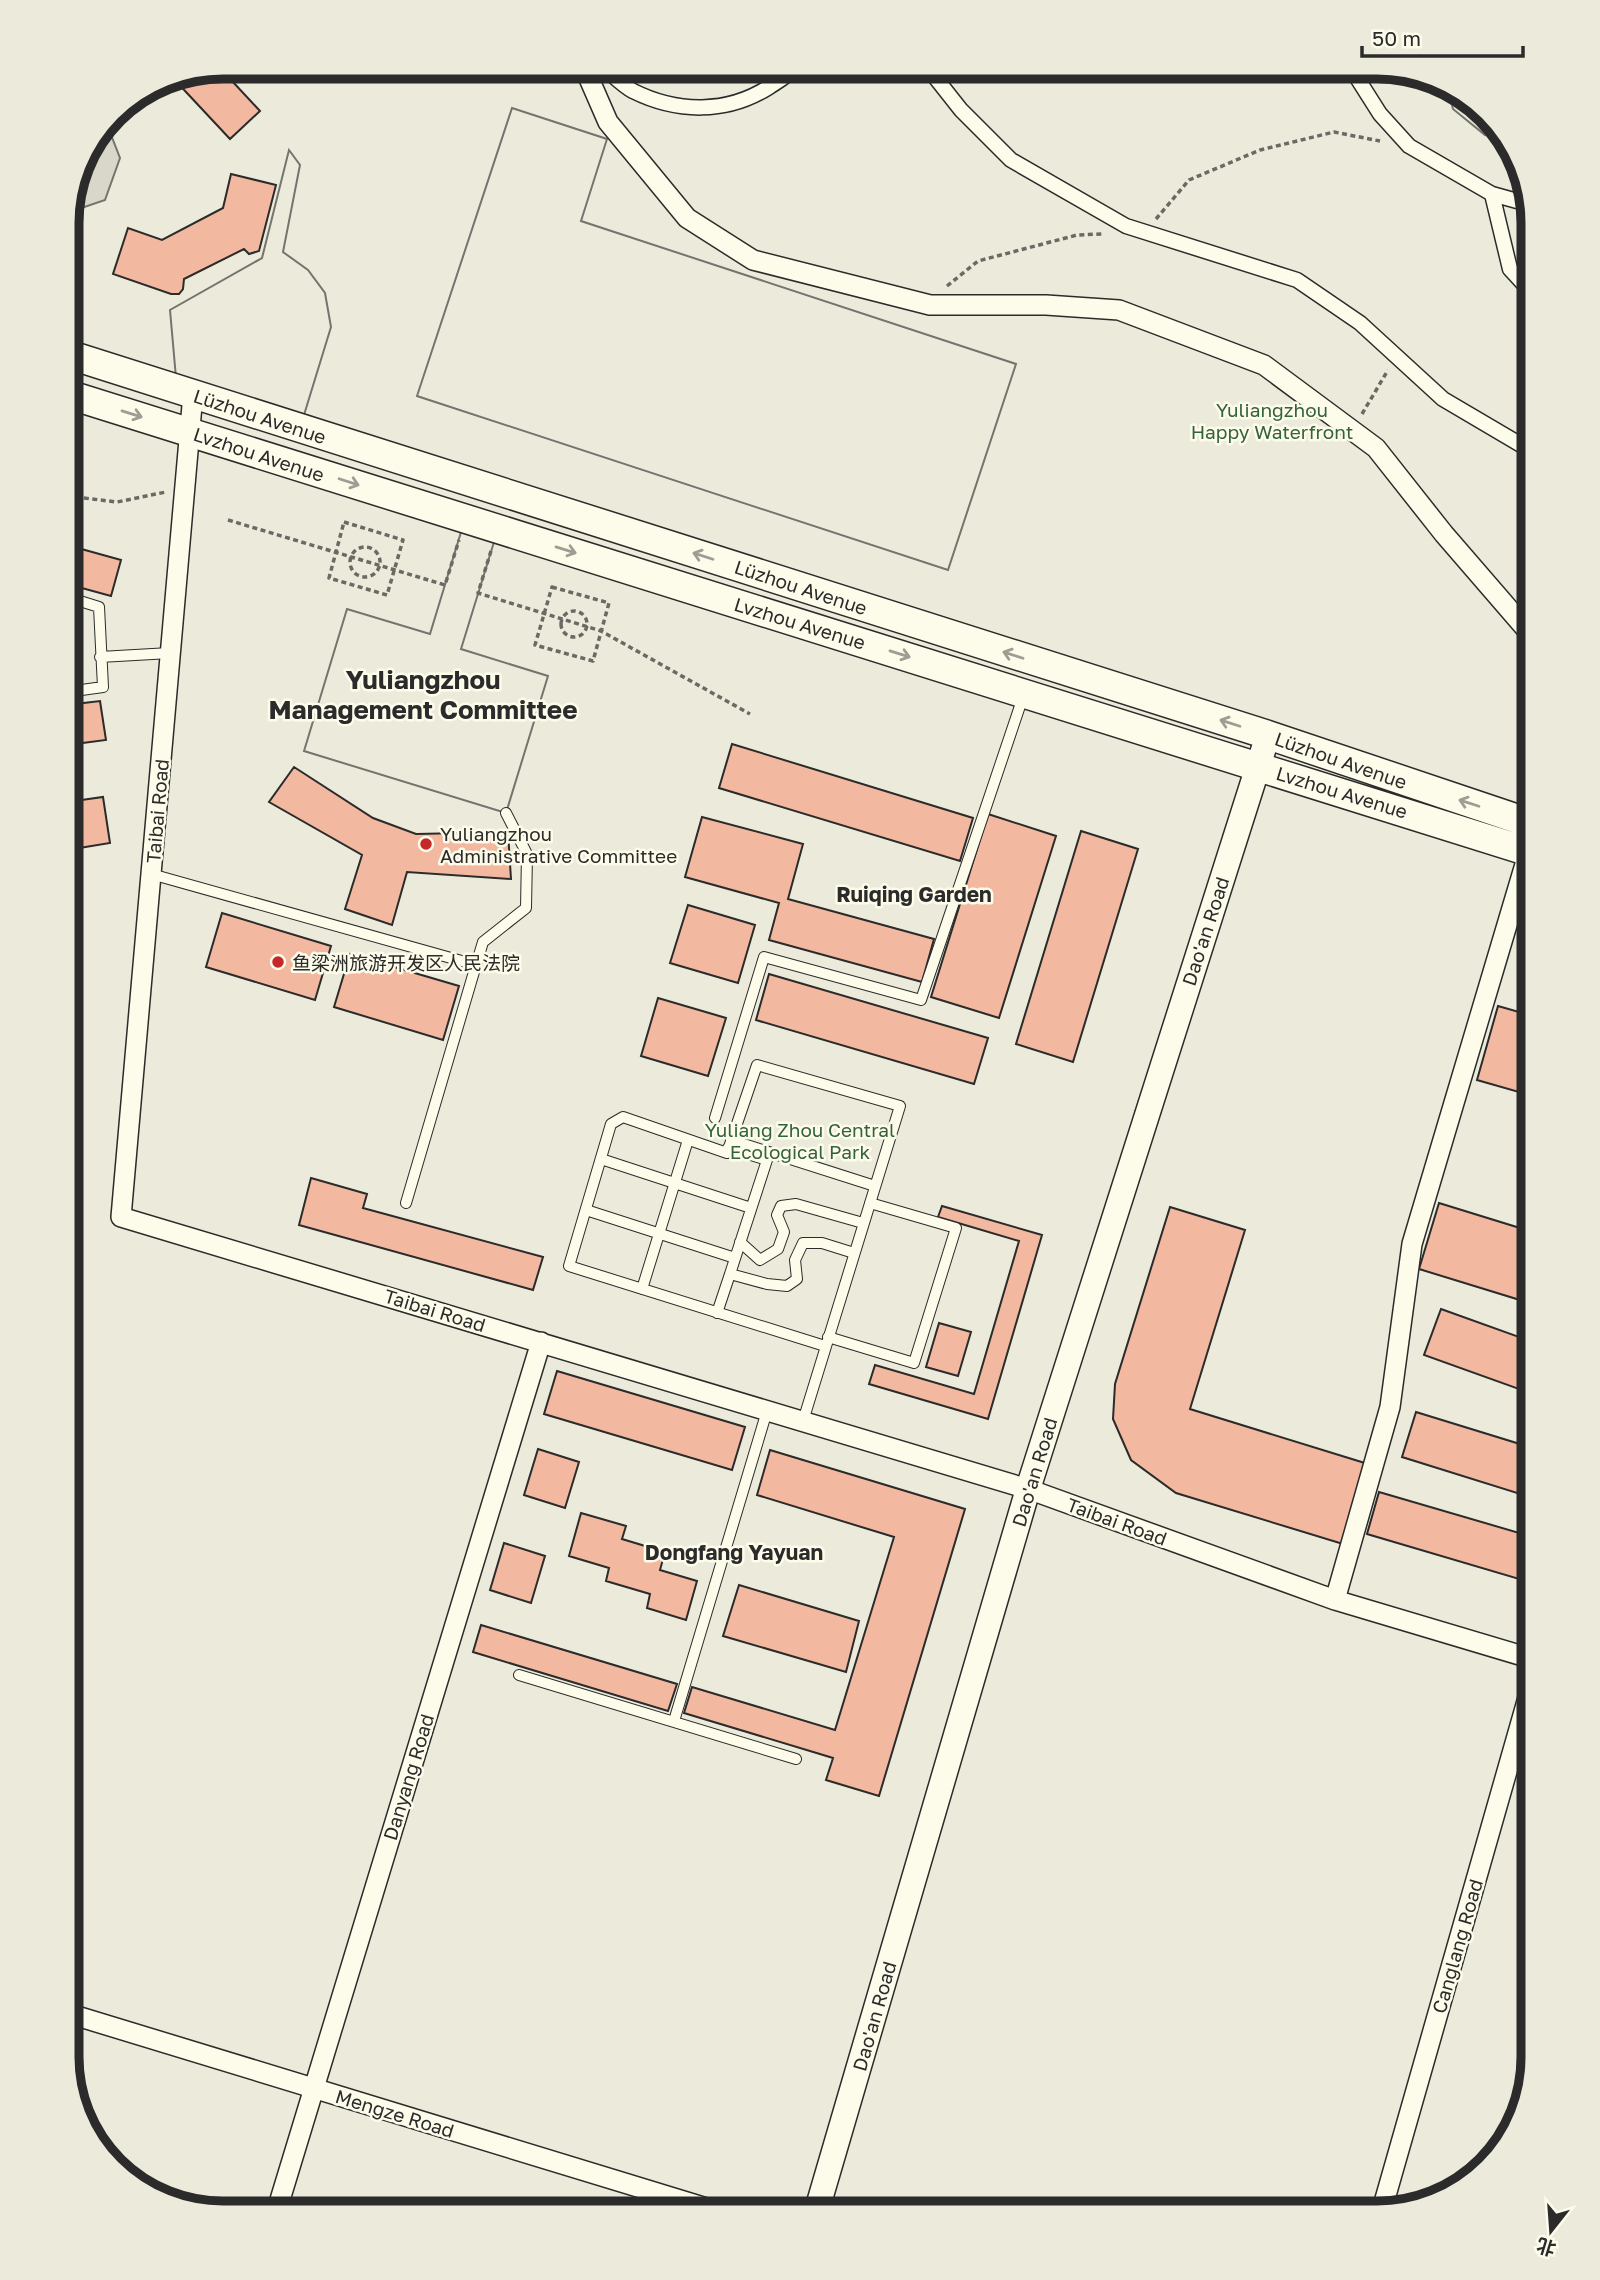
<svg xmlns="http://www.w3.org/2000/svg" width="1600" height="2280" viewBox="0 0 1600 2280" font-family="'Golos Text','Noto Sans SC',sans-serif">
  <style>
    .green { fill: #ecebdb; stroke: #74746e; stroke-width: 2 }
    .parking { fill: #eceadb; stroke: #74746e; stroke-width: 2 }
    .water { fill: #d8d7c9; stroke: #74746e; stroke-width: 2 }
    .building { fill: #f2b8a0; stroke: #2b2b2b; stroke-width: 2 }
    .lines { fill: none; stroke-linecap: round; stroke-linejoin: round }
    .service-casing { stroke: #2b2b2b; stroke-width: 12 }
    .pedestrian-casing { stroke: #2b2b2b; stroke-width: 17 }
    .minor-casing { stroke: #2b2b2b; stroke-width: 22 }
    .tertiary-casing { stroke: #2b2b2b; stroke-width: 27 }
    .secondary-casing { stroke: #2b2b2b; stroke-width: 31 }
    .path { stroke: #6a6964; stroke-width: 3.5; stroke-dasharray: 5 3.5; stroke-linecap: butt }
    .service { stroke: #fdfbea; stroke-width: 10 }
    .pedestrian { stroke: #fdfbea; stroke-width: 14 }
    .minor { stroke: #fdfbea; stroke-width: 19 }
    .tertiary { stroke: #fdfbea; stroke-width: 24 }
    .secondary { stroke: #fdfbea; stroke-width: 28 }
    .oneway { stroke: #9e9d94 }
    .poi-dot { fill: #c62828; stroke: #fdfbea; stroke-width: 2.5 }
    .labels { text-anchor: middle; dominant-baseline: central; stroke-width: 5; stroke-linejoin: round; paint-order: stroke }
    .park-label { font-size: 19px; fill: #34623c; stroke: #fdfbea }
    .street-label { font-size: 19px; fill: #2b2b2b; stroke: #fdfbea }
    .poi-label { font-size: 19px; fill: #2b2b2b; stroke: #fdfbea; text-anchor: start }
    .neighbourhood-label { font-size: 21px; font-weight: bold; fill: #2b2b2b; stroke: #fdfbea }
    .district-label { font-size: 26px; font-weight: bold; fill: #2b2b2b; stroke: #fdfbea }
    .rim { fill: none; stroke: #2b2b2b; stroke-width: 9 }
  </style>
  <rect width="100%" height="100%" fill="#fdfbea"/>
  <path class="green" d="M223,67H1387L1456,88L1512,144L1533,223V2057L1512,2136L1456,2192L1377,2213H213L144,2192L88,2136L67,2057V213L79,163L113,112L163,78Z"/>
  <path class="parking" d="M1447,85L1456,88L1508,140L1485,135L1453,109Z
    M512,108L607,139L581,221L1016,364L948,570L417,396Z
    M289,150L300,165L283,252L308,270L325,293L331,327L300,428L177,389L170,310L262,258Z
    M465,519L498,529L461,649L548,676L506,813L304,751L347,609L430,634Z
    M1533,952V989L1523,986Z"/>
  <path class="water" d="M108,119V127L120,158L105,200L67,213L79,163Z"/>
  <path class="building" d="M219,67L260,111L230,139L172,77Z
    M231,174L276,185L259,251L249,254L244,249L184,279L183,289L179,294H171L113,274L128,228L162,240L223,208Z
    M67,545L121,560L111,596L67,584Z
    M100,701L106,740L67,745V705Z
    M732,744L973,818L960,861L719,788Z
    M294,767L373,818L416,834L508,832L511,879L407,872L392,925L345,909L362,855L269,802Z
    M103,797L110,843L67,850V802Z
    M988,814L1056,836L999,1018L931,997Z
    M702,817L803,844L788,899L934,939L922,982L769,940L779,903L685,877Z
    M1081,831L1138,849L1073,1062L1016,1044Z
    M688,905L755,925L738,983L670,963Z
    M222,913L331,946L315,1000L206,967Z
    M350,954L459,986L443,1040L334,1007Z
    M769,974L988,1038L974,1084L756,1020Z
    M658,998L726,1018L708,1076L641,1056Z
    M1498,1006L1533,1016V1096L1477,1080Z
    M311,1178L367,1194L363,1208L543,1257L533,1290L299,1225Z
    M1439,1203L1533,1232V1304L1419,1269Z
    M942,1206L1042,1235L988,1419L869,1384L875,1365L974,1394L1019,1241L938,1217Z
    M1170,1207L1245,1230L1190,1409L1368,1464L1343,1544L1176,1493L1131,1460L1113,1419L1115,1384Z
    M1441,1309L1533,1342V1394L1424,1355Z
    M939,1323L971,1332L958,1376L926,1367Z
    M557,1371L745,1427L732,1470L544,1414Z
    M1416,1412L1533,1448V1498L1402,1457Z
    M538,1449L579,1462L565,1508L524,1495Z
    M770,1450L965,1509L879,1796L826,1780L833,1758L684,1713L692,1687L835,1730L894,1537L757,1495Z
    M1379,1492L1533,1537V1583L1367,1534Z
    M581,1513L626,1526L622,1539L665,1552L660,1570L697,1581L686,1620L647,1608L650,1594L606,1581L609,1568L569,1556Z
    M504,1543L545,1556L531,1603L490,1590Z
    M739,1585L859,1621L846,1672L723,1636Z
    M481,1625L677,1684L668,1711L473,1652Z"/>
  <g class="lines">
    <g class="service-casing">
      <path id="service" d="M100,657L170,653
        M67,692L103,687L99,607L67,597
        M151,874L476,965L406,1203
        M476,965L483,942L526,908L527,854L506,813
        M715,1118L764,957L921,1000L1023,697
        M731,1140L875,1186
        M728,1148L767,1160L730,1274L767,1284L787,1286L797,1279L795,1260L803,1243H822L854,1253
        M601,1159L751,1208
        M586,1210L735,1258
        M740,1242L760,1260L778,1249L784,1232L777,1215L781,1206L796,1204L863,1223
        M642,1289L688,1140
        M717,1313L730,1274
        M828,1337L914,1363L956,1228L870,1203
        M803,1421L900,1106L757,1065L727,1153L623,1117L611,1124L569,1266L825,1346
        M519,1675L796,1759
        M674,1721L767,1411"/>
    </g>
    <g class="pedestrian-casing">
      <path id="pedestrian" d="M603,67C613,75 622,85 633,91C677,113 727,114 769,87C778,81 788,76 795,67
        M927,67L961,110L1011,160L1126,226L1297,280L1360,323L1443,399L1533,452
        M1354,67V73L1380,114L1409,146L1492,194L1510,269L1533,294
        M1492,194L1528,204"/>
    </g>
    <g class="minor-casing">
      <path id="minor" d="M584,67L608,122L687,218L753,260L930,305H1046L1119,310L1264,365L1376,448L1444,534L1533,637
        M193,394L121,1217L1028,1489L1335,1600L1533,1659
        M1335,1600L1390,1407L1412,1244L1529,851
        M67,2013L723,2213
        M276,2213L541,1342
        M1381,2213L1533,1680"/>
    </g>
    <g class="tertiary-casing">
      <path id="tertiary" d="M816,2213L1028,1489L1268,735"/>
    </g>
    <g class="secondary-casing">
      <path id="secondary" d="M67,354L1268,735L1533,824
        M67,394L1533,853"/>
    </g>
    <path class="path" d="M1156,219L1189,180L1260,150L1334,132L1380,141
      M947,286L978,261L1077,235L1102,234
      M1362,414L1388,370
      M67,496L117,502L166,492
      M228,520L445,585L459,540
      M344,522L403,540L387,595L329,578Z
      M350 562a15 15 0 1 1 30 0a15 15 0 1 1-30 0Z
      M491,551L478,593L601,631L750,714
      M552,587L609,603L593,661L535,645Z
      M561 624a13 13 0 1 1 26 0a13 13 0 1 1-26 0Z"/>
    <use href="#service" class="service"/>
    <use href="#pedestrian" class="pedestrian"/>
    <use href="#minor" class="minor"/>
    <use href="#tertiary" class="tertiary"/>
    <use href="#secondary" class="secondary"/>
  </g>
  <defs><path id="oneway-shaft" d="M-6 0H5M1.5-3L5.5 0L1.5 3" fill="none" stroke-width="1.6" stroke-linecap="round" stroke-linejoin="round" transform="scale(1.75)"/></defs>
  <g class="oneway">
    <use href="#oneway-shaft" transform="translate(132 414) rotate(17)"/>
    <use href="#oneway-shaft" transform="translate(349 482) rotate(18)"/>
    <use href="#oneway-shaft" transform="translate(566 550) rotate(17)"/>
    <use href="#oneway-shaft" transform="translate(703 556) rotate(-162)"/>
    <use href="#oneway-shaft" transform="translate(900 654) rotate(17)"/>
    <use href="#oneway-shaft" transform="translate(1013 655) rotate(-162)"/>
    <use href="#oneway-shaft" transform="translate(1230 723) rotate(-162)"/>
    <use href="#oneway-shaft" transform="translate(1469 803) rotate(-162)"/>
  </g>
  <g class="poi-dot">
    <circle cx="426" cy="844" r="7"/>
    <circle cx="278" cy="962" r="7"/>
  </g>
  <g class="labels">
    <g class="park-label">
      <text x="1272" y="409">Yuliangzhou<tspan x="1272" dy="22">Happy Waterfront</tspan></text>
      <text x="800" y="1129">Yuliang Zhou Central<tspan x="800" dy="22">Ecological Park</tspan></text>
    </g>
    <g class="street-label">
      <text transform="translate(260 416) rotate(18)">Lüzhou Avenue</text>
      <text transform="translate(259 454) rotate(18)">Lvzhou Avenue</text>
      <text transform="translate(801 587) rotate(18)">Lüzhou Avenue</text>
      <text transform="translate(800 623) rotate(17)">Lvzhou Avenue</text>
      <text transform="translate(1341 760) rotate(19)">Lüzhou Avenue</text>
      <text transform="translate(1342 792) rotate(17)">Lvzhou Avenue</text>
      <text transform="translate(157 811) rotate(-85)">Taibai Road</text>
      <text transform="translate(1205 931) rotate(-72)">Dao'an Road</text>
      <text transform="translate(435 1310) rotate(17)">Taibai Road</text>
      <text transform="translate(1034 1472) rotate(-73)">Dao'an Road</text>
      <text transform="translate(1117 1521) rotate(20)">Taibai Road</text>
      <text transform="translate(408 1777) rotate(-73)">Danyang Road</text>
      <text transform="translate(1457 1946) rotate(-74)">Canglang Road</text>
      <text transform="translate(874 2016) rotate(-74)">Dao'an Road</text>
      <text transform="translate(395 2113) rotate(17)">Mengze Road</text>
    </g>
    <g class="poi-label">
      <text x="440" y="833">Yuliangzhou<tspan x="440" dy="22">Administrative Committee</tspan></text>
      <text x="292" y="962">鱼梁洲旅游开发区人民法院</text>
    </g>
    <g class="neighbourhood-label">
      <text x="914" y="894">Ruiqing Garden</text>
      <text x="734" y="1552">Dongfang Yayuan</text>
    </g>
    <g class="district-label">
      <text x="423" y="679">Yuliangzhou<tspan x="423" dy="30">Management Committee</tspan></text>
    </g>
  </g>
  <path d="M0 0H1600V2280H0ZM223 79H1377A144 144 0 0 1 1521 223V2057A144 144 0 0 1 1377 2201H223A144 144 0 0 1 79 2057V223A144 144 0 0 1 223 79Z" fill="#eceadb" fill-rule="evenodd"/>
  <path class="rim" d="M223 79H1377A144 144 0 0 1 1521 223V2057A144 144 0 0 1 1377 2201H223A144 144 0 0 1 79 2057V223A144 144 0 0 1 223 79Z"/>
  <g transform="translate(1551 2231) rotate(197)" stroke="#fdfbea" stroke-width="5" paint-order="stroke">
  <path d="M0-5L12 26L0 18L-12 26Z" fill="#2b2b2b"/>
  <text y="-10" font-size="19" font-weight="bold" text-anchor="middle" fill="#2b2b2b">北</text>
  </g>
  <path d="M1362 46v10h161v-10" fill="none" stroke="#2b2b2b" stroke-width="3.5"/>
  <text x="1372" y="46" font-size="21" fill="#2b2b2b" stroke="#fdfbea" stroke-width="5" paint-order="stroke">50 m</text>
</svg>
